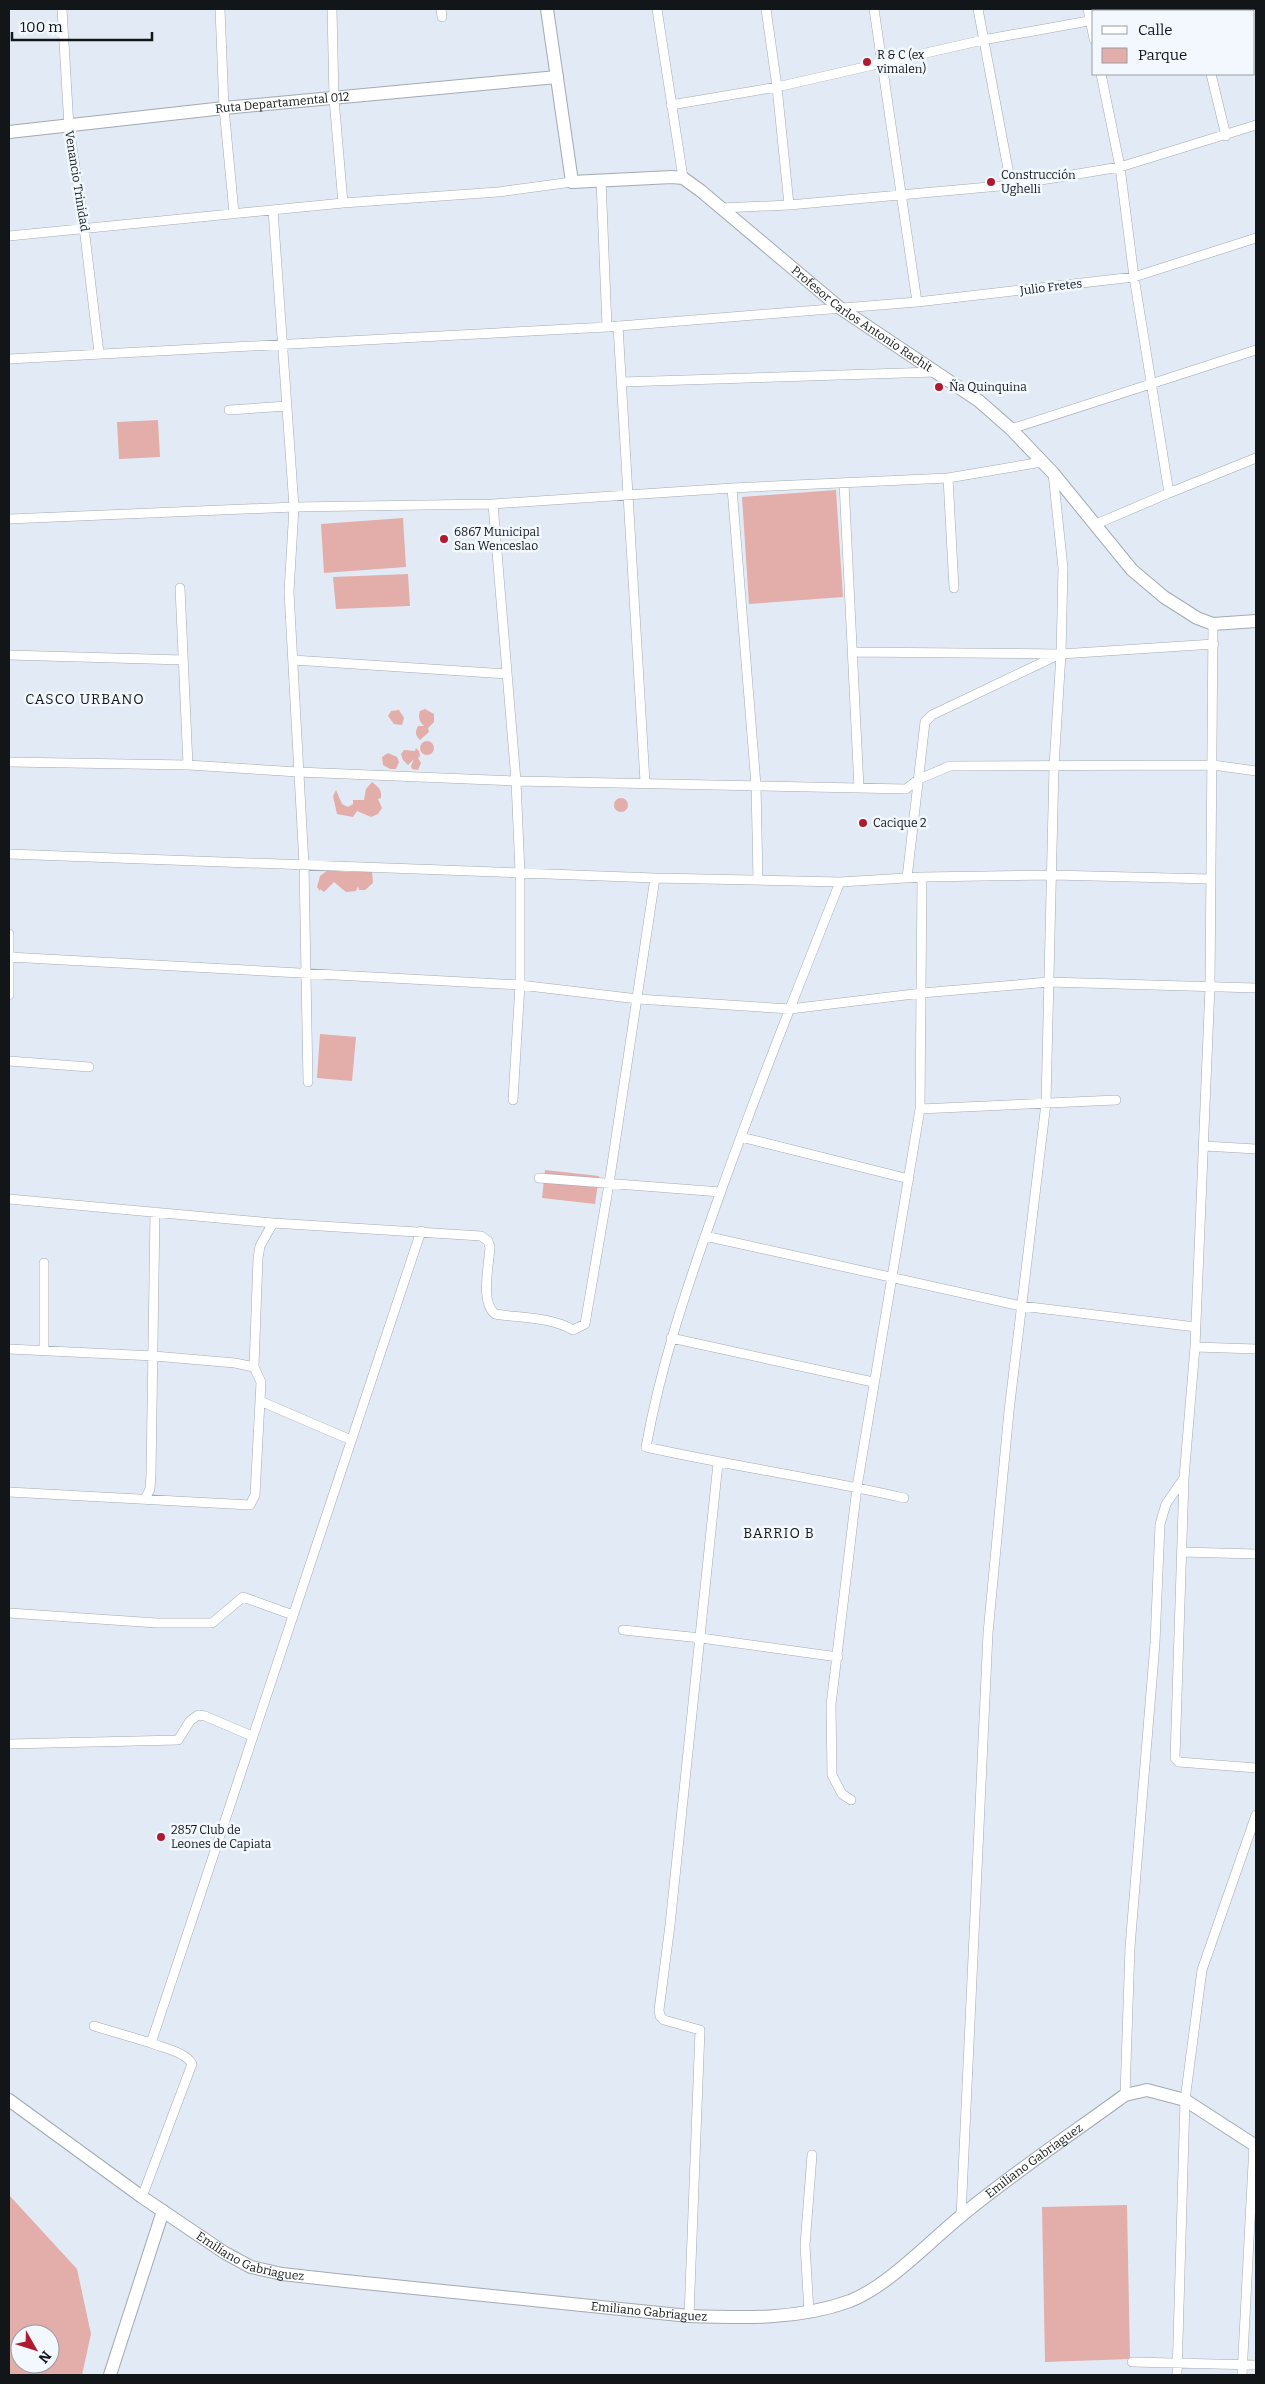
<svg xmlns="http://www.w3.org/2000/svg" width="1265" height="2384" viewBox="0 0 1265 2384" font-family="Bitter,serif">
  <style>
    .green { fill: #e3adaa; fill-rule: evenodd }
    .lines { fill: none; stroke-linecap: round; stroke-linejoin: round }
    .street-casing { stroke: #a2aab4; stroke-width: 10 }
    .secondary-casing { stroke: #a2aab4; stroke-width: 14 }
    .street { stroke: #fff; stroke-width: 9 }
    .secondary { stroke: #fff; stroke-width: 12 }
    .poi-dot { fill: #ae1a2e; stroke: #f2f8fe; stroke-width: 2 }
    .labels { text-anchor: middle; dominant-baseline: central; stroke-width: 5; stroke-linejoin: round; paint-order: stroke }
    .poi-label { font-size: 12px; fill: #121619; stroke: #f2f8fe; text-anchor: start }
    .street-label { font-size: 12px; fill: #121619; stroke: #f2f8fe }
    .neighbourhood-label { font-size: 14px; letter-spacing: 1px; fill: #121619; stroke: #f2f8fe }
  </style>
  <rect width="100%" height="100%" fill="#e2ebf5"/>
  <path class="green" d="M158,420L160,457L119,459L117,422Z
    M836,490L843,597L749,604L742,497Z
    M403,518L406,567L324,573L321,524Z
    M408,574L410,606L336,609L333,577Z
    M425,709L434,714V722L428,728L429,732L420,740C415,735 415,732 418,726H424C419,721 418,717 420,711Z
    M399,710L404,718L402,725L394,724L388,716L391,711Z
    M420 748a7 7 0 1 1 14 0a7 7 0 1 1-14 0Z
    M416,748L419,751L420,756L418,758L421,763L418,770L412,769L411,766L414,759L408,765L403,760L401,754L404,750L415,751Z
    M388,753L397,757L399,762L396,769H390L383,765L382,757Z
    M372,782C378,787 382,789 381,798L378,799L382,808L378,814L371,817L357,811L353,817L337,814L333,796L336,790L342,804L348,807L353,804V800H364L366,789Z
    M614 805a7 7 0 1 1 14 0a7 7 0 1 1-14 0Z
    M329,869C344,874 356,871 372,871L373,883L365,890H359L358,886L356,891L346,892L334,882L324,892L320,889V891L317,887L320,876Z
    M320,1034L356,1037L352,1081L317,1078Z
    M545,1170L599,1176L595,1204L542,1198Z
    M9,2195L77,2269L91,2334L82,2375H9ZM20,2334H50V2364H20Z
    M1127,2205L1130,2359L1045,2362L1042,2207Z"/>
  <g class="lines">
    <g class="street-casing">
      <path id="street" d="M62,9L69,127L84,227L99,353
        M220,9L224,108L234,213
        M332,9L334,99L343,203
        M441,9L442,17
        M657,9L683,178
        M766,9L777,87L789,205
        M874,9L917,302
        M978,9L1011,185
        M1088,9L1094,39
        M1198,9V11
        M1143,11L1157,9
        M1249,11L1256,9
        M1211,74L1226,136
        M671,105L777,87L983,40L1094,20
        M601,180L607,327
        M722,208L789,205L1011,185L1120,167L1256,125
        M273,210L294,507L289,592L304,865L308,1082
        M9,236L343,203L498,192L572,182
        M618,326L645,782
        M9,359L607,327L917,302L1134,277L1256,238
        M622,382L935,372
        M229,410L287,406
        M1011,429L1256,350
        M948,478L954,588
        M844,483L859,788
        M732,488L756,785L758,880
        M1169,493L1256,458
        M493,504L516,781L520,872V985L513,1100
        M9,519L294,507L493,504L732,488L948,478L1042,462
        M1094,525L1169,493L1134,277L1120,167L1101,74
        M180,588L188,765
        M1213,624L1210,986L1195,1347L1184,1478L1175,1758L1179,1762L1256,1768
        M852,652L1061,654L1214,644
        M9,655L183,660
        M293,660L507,674
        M9,762L188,765L298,772L516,781L906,789L919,779L950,766L1213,765L1256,771
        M9,854L655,878L840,882L922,877L920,1109L857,1487L831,1705L832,1775L842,1794L851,1800
        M922,877L1053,875L1210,879
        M907,878L925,722L932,715L1058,655
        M840,882C797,990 754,1098 715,1208C687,1287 661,1364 646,1447C731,1466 818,1478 904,1498
        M9,934V995
        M9,957L520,985L638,999L790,1009L922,993L1049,982L1256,988
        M9,1061L89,1067
        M920,1109L1116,1100
        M741,1137L909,1179
        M1204,1146L1256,1149
        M539,1178L721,1192
        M9,1199L273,1223
        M705,1236L1021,1306L1196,1327
        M44,1263V1350
        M671,1338L873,1382
        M1195,1347L1256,1349
        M9,1349L154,1356L235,1363L254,1367L261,1382L260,1401L351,1440
        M254,1367L258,1258L260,1246L273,1223L481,1236L488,1241L490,1247C489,1266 480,1302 495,1314C519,1318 552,1317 573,1330L585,1324L609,1184L655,878
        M9,1492L250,1505L255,1495L260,1401
        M145,1499L150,1489L151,1474L155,1212
        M1182,1552L1256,1554
        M9,1613L157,1623H212L243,1597L293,1615
        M623,1630L701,1638L838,1657
        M9,1744L178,1740L190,1721L198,1715L205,1716L252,1736
        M94,2026L151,2043
        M1125,2095L1130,1947L1155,1643L1160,1524L1166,1504L1184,1478
        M142,2197L192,2064C186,2052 163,2048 151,2043L421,1231
        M961,2216L988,1633L1009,1411L1046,1103L1054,766L1061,654L1063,568L1053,473
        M809,2312L805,2245L812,2155
        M689,2316L700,2030L664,2020L660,2016L659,2010L670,1925L718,1463
        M1132,2362L1256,2365
        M1177,2375L1185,2100L1202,1970L1256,1815
        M1242,2375L1254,2144"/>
    </g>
    <g class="secondary-casing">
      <g id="secondary">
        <path id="s1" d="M547,9L572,182L672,177L683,178L701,191L840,308L979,401L1011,429L1053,473L1132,570L1164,597L1197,618L1213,624L1256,621"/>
        <path id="s2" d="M9,132L224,108L557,77"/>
        <path id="s3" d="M9,2100L142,2197L225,2253L251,2267L282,2274L345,2281L689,2316C743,2318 798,2320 850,2301C888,2286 928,2243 961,2216C1013,2173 1070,2135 1125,2095L1147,2090L1185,2100L1256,2146"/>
        <path d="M110,2375L163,2211"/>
      </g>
    </g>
    <use href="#street" class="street"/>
    <use href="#secondary" class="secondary"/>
  </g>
  <g class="poi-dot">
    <circle cx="867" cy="62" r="5"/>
    <circle cx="991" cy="182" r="5"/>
    <circle cx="939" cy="387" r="5"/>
    <circle cx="444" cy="539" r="5"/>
    <circle cx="863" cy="823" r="5"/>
    <circle cx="161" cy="1837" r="5"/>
  </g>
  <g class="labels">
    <g class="poi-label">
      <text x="877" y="55">R &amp; C (ex<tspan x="877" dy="14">vimalen)</tspan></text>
      <text x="1001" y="175">Construcción<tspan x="1001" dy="14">Ughelli</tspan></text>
      <text x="949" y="387">Ña Quinquina</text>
      <text x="454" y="532">6867 Municipal<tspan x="454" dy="14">San Wenceslao</tspan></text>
      <text x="873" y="823">Cacique 2</text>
      <text x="171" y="1830">2857 Club de<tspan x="171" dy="14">Leones de Capiata</tspan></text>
    </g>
    <g class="street-label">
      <text stroke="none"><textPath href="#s2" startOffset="275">Ruta Departamental 012</textPath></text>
      <text transform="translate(77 181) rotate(81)">Venancio Trinidad</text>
      <text transform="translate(1051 287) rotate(-7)">Julio Fretes</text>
      <text stroke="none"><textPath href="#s1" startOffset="514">Profesor Carlos Antonio Rachit</textPath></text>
      <text stroke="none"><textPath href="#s3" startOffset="1130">Emiliano Gabriaguez</textPath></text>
      <text stroke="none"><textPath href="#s3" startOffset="290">Emiliano Gabriaguez</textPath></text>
      <text stroke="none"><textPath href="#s3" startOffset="695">Emiliano Gabriaguez</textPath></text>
    </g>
    <g class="neighbourhood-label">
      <text x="85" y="699">CASCO URBANO</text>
      <text x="779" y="1533">BARRIO B</text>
    </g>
  </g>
  <rect width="1265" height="2384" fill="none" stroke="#121619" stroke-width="20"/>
  <rect x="1092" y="10" width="162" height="65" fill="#f2f8fe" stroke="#989ea2"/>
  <rect x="1102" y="26" width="25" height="8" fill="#ffffff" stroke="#989ea2"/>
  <text x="1138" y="35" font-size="15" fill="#121619">Calle</text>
  <rect x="1102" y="48" width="25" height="15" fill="#e3adaa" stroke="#989ea2"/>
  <text x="1138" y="60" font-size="15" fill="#121619">Parque</text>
  <g transform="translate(35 2349) rotate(129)"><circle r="24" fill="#f2f8fe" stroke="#989ea2"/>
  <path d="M0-4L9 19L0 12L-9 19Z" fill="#ae1a2e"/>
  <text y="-8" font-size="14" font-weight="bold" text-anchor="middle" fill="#121619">N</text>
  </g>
  <path d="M12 32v8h140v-8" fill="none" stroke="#121619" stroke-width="2.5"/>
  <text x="20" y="32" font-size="15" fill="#121619" stroke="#f2f8fe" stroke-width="4" paint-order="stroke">100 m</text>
</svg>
